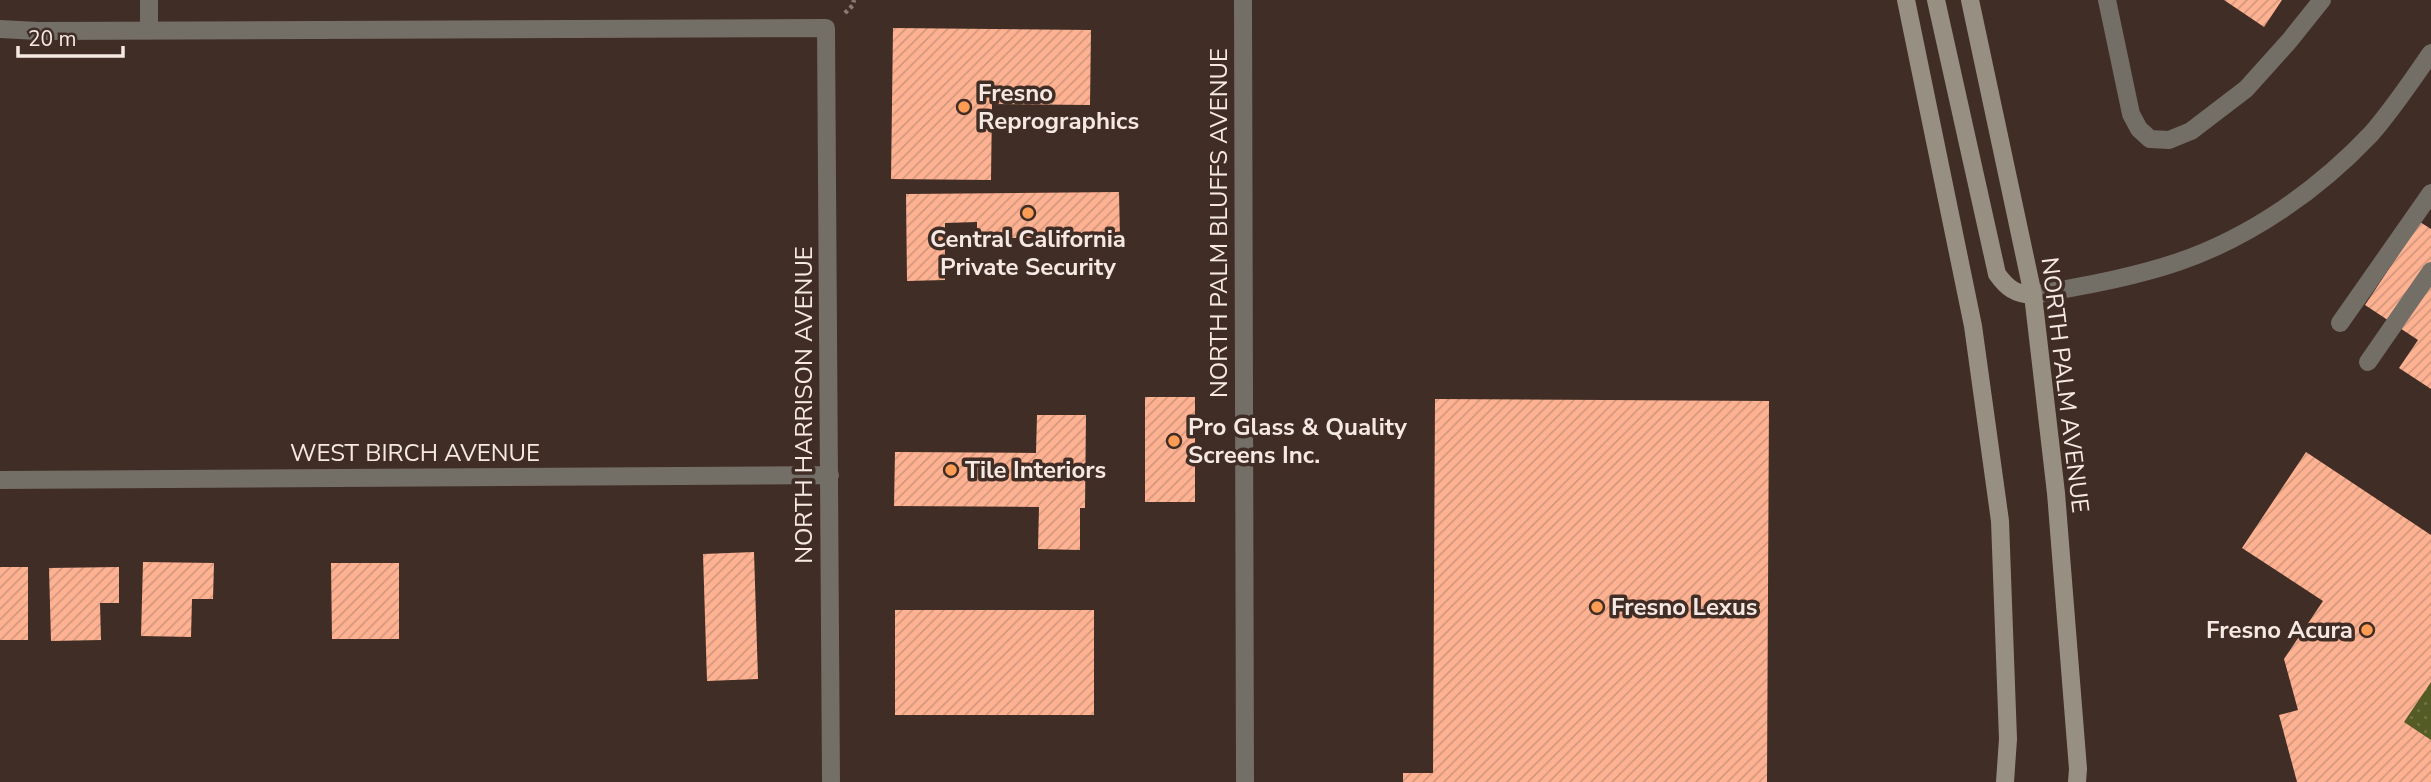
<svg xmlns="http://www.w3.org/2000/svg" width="2431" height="782" viewBox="0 0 2431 782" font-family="'Nunito Sans',sans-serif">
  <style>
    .grass { fill: url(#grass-dots) }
    .building { fill: url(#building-hatch) }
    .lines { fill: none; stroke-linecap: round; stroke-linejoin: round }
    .path { stroke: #8a7a73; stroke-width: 4.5; stroke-dasharray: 3.5 3.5; stroke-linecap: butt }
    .service { stroke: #736e66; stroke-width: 18 }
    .minor { stroke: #736e66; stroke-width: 18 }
    .secondary { stroke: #978f82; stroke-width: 18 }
    .poi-dot { fill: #fd9d55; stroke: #402d25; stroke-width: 2.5 }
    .labels { text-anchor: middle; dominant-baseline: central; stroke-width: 7; stroke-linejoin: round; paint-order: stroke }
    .poi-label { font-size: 24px; font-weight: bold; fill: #f6e9e4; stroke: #402d25; text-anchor: start }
    .street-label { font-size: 24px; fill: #f6e9e4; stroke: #402d25 }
  </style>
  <defs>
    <pattern id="grass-dots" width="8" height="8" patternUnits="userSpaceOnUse" patternTransform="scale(1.75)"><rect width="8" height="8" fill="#555b24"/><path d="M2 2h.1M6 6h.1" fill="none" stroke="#6e7344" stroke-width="1.8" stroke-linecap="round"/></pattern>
    <pattern id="building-hatch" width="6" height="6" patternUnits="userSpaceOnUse" patternTransform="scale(1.75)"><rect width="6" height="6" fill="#ffb291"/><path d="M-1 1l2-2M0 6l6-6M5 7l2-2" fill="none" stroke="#d2977e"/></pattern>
  </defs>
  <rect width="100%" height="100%" fill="#402d25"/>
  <path class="grass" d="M2431,674V749L2396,724Z"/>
  <path class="building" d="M2224,0H2282L2264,27Z
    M893,28L1091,30L1090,105L992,104L991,180L891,179Z
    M1119,192L1120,238H977V222L945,223V280L907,281L906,194Z
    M2420,222L2431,229V389L2399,368L2418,340L2365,305Z
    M1145,397H1195V502H1145Z
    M1435,399L1769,401L1767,782H1403V773H1433Z
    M1037,415H1086L1085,508H1080V550L1038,549L1039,507L894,506L895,452L1036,453Z
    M2306,452L2431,535V682L2404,722L2431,740V782H2297L2279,715L2298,710L2284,659L2323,601L2242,548Z
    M754,552L758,679L707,681L703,554Z
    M143,562L214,563L213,599H192L191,637L141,636Z
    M331,563H399V639H332Z
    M0,567H28V640H0Z
    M119,567V603H100L101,640L51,641L49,568Z
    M895,610H1094V715H895Z"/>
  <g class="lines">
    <path class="path" d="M845,13L853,5L854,0"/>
    <path class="service" d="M2107,0L2131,114L2139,129L2150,139L2169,140L2191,131L2246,89L2290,40L2322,0
      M2340,323L2431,193
      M2368,362L2431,271"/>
    <path class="minor" d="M149,0V31
      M1243,0L1245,782
      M0,29L38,31L826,28L831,782
      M2033,295C2081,286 2131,278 2178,262C2251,237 2318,190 2371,134C2393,109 2412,80 2431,53
      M0,480L830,475"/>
    <path class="secondary" d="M1906,0L1973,326L2000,521L2008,739L2005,782
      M1936,0L1997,274C2007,288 2015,294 2033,295
      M1970,0L2033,295L2056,493L2078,769L2077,782"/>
  </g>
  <g class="poi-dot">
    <circle cx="964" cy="107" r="7"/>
    <circle cx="1028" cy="213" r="7"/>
    <circle cx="1174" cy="441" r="7"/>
    <circle cx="951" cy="470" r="7"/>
    <circle cx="1597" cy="607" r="7"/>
    <circle cx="2367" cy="630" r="7"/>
  </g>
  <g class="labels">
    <g class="poi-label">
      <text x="978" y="93">Fresno<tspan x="978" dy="28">Reprographics</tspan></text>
      <text x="1028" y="239" text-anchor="middle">Central California<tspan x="1028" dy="28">Private Security</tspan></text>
      <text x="1188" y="427">Pro Glass &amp; Quality<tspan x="1188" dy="28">Screens Inc.</tspan></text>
      <text x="965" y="470">Tile Interiors</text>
      <text x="1611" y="607">Fresno Lexus</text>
      <text x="2353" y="630" text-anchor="end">Fresno Acura</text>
    </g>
    <g class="street-label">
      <text transform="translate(1219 223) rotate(-90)">NORTH PALM BLUFFS AVENUE</text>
      <text transform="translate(2065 385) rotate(83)">NORTH PALM AVENUE</text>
      <text transform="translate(804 405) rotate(-90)">NORTH HARRISON AVENUE</text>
      <text x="415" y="453">WEST BIRCH AVENUE</text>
    </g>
  </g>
  <path d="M18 46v10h105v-10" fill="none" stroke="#f6e9e4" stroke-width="3.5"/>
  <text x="28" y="46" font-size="21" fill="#f6e9e4" stroke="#402d25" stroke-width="5" paint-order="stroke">20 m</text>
</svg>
